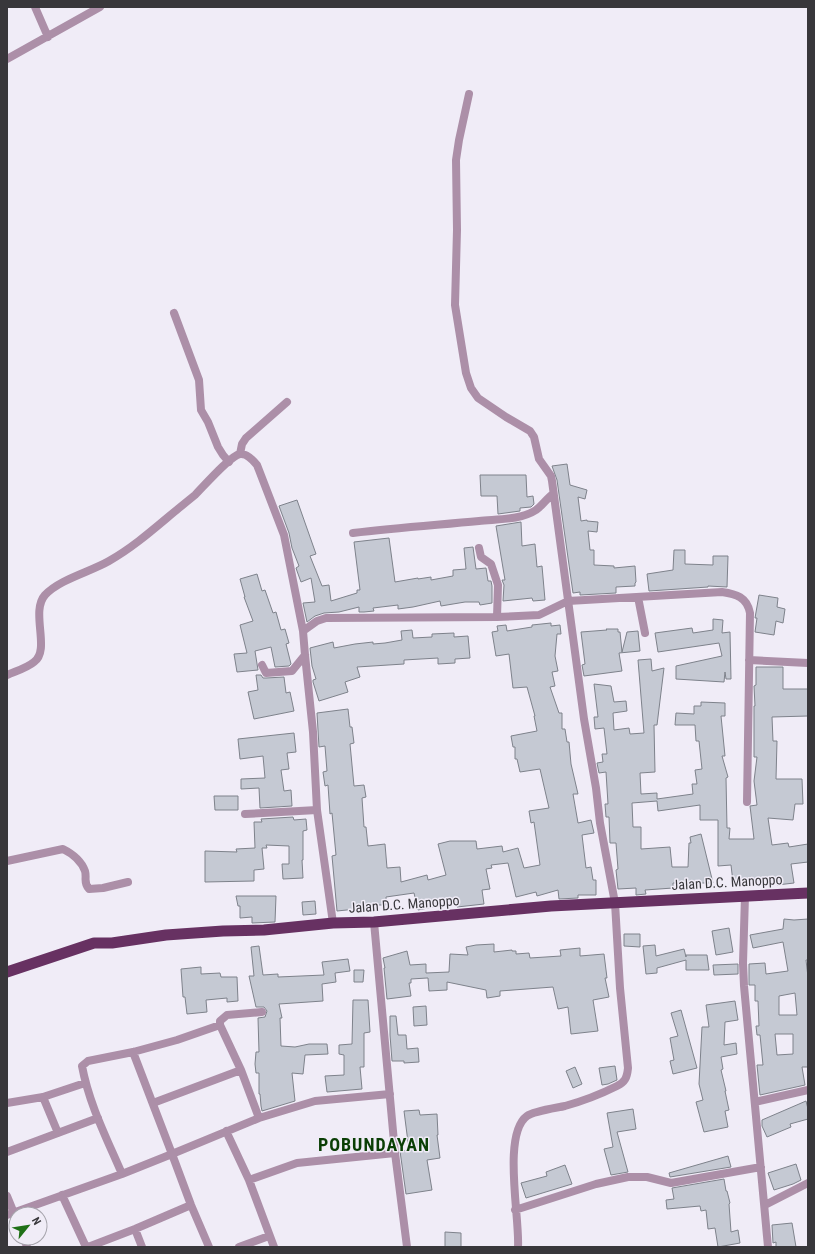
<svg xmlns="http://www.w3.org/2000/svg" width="815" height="1254" viewBox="0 0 815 1254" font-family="'Roboto Condensed',sans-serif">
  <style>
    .building { fill: #c5c9d3; stroke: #7e828b; fill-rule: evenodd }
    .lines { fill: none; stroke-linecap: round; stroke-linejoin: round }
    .minor { stroke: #ac8fa8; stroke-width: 8 }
    .trunk { stroke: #673162; stroke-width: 11 }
    .labels { text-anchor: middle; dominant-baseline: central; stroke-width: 3; stroke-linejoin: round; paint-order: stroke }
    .street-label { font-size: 14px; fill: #38373b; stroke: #f0ecf7 }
    .district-label { font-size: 18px; font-weight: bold; letter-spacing: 1px; fill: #0a3e05; stroke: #f0ecf7 }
  </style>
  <rect width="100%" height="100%" fill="#f0ecf7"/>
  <path class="building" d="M567,464L570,485L587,490L585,499L578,497L581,521L587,520V521L598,522L597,532L588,531L590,550H594V565L614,566V568L635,566L636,582L635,583V586L616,587V593L580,595V592L573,593L557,480L552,466Z
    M480,475H526L527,497L533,496L534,504L531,507L520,508V511L498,514L497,496H481Z
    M297,500L316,554L310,556L322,586L329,585L331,601L357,593V590H360L354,542L389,538L395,582L418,578V579L431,577V580L453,576V570L466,569L464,548L473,547L476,569L486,568L488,581H491L492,586V603L480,605L479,602H465L441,606L440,601L413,607L398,609V605L373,608L374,611L364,612H359V607L339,612L324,613L315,616L307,622L303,603L315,602L311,578L301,582L297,571L296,568L299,566L292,548L289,533L279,506Z
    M521,522L522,546L535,544L537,567L542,566L545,600L533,601L532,598L503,601L504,585L502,580H505L496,526Z
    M674,550H685V564L713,565V556H728L727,587L708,586V587L649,591L647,574L673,570Z
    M257,574L262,591L265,590L273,613L276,612L281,630L285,629L289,643L286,644L291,664L289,666L275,667L271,647L255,651L258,670L237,672L234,654L247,653L240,625L253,621L244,597H245L240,579Z
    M759,595L778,598L777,607L785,609L783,623L776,621L774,635L755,632L757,618H755Z
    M713,619L723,620L722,633L730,632L731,679H726L725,672L724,682L676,679V666L722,656L719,643L658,652L655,633L692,628L693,633L713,630Z
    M551,623V626L560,625L561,634H557L555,656L558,671L552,672L555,686L550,687L559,713H562V729H565L567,742H569L571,764L578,794H573L578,823L591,820L594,833L582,835L586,868L591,867L593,880H596V895H578V898L559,899L558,890L537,896L536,892L516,897L508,863L491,865L492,868L486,869L490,889L482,890L484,904L457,907L456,902L418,910L414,893L386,897V905H368V907H366V908L337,911L332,856L336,855L332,813L330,814L328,785L325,786L323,772L327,771L325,746L319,747L317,713L348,709L350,727H352L354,743L350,744L354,786L364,785L366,797L362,798L364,827H366L368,846L385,844L387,868L400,867L401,882L427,875L428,880L446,875L438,844L450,841H476L477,849L502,846L503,852L518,848L524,868L540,865L534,822L531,823L529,811L549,808L540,769L520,772L517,759H515V747H513L511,736L537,731L534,716H535L527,687L513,688L509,654L496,656L492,632L498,631L497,626L506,625L507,631L532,627V625Z
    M606,629H618V632H620L622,652L627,632L638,631L640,651L619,653L622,671L584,676L582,665L585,664L581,632L607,630Z
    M412,630L413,638L432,637V634L454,633V637L468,636L470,658L455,659V663L438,664V658L404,660V664L357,667L360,677L345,682L348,692L319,701L313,682V680L316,679L312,666L310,648L333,642L334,648L355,644L373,642V644L385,643L402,640L401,631Z
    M651,659L652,671L664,668L657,725H654L655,772L640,773L641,794L657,793V799L693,794L692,784H697L695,770L702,769L699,741H696L695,725H675L676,713L694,714V706H701V702L725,703V716H721L725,756H722L728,777L726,778L727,828H730L729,839H754L750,806L757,805L754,781L757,757H754V706H755L754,686L756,685V667H783V689H808V716L772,717L773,741H777L776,779H802L803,804H795L793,820L768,818L772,845L788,843L789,847L808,844V862L791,864L794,883L777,885L776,879L760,880V878L733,882L731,865L718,866V820H700V805L658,811L657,801L632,803L633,827H641V849L670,847L672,867H688L689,843H691L690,837L701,834L713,883H673V888L645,890L646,894L636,895V888L618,889L616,870L618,869L616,843H610L609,817H606L605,804H608L606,772L599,773L597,763L603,762L602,754H607L604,728L595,729L594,717H598L594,684L611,686L614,702L626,701L627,711L613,713L614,730L629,728L630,734L644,733L638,660Z
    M256,675H261L263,678H266L284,677L286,693L290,692L294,711L254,719L248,692L258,690Z
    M294,733L296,752L287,753L289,769L281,770L284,791L291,790L292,806L260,808L259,788L241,789V779L265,778L263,756L240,759L238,739Z
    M214,796H238V810H215Z
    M293,817L294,820L306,819L307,830L303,831V860H302L303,878L283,879L282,864H289V846L266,845L267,848H262L264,869L254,870V881L205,882V851L237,852L236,849L255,848L254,822H262L261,819Z
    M236,896H276L275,922L252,923V917L240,918V906H238Z
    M315,901L316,914L303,915L302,902Z
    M784,919L794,920L808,919V960H806L808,977V1067H802L805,1085L760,1095L757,1065H763L760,1035H757L756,1026H759L758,1001H755V985H749V964L765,963L766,974L788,971L783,942L753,948L750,935L783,929ZM795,993L797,1015H779V996ZM775,1034H793V1054L777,1055Z
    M729,928L733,952L716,955L712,931Z
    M624,934H640V947L624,946Z
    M494,944V952L512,950V951H516V954L529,953L530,958L561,956L560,950L580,948V956L604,954L607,978H605L609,997L593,1000L598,1031L571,1034L568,1007L558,1009L553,987L500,991V996L487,998L486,990L447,982V990L429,991L428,978H427L411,979V983H409L411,996L387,999L384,968H385L383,958L407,951L410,965L426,964V973L449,972L450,954L468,955L466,947L476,945Z
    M655,945L656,956L684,949L686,957V955H707L709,970H686V960L657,968V973L646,974L643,946Z
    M259,946L263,975L278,974V977L324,975L322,962L348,959L350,971L335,973L336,982L322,984L323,1001L279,1004L282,1018H280L281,1046L295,1047L309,1044H327L328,1054L305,1055L303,1074L292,1073L295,1101L262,1111L261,1106L260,1094H259V1073H256L255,1064L256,1052H259L258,1018L265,1017L267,1011L264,1007H256L249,976H254L251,947Z
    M738,964V974L714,975L713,965Z
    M201,967V974L220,973L221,977H237L238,1001L227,1002V998L206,1000L207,1012L187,1014L185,997H183L181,969Z
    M354,970H364L363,982H354Z
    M353,1000H368L370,1032L364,1033V1067H360L362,1089L327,1092L325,1076L344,1075V1055L339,1054V1045L352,1044Z
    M735,1001L738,1020L725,1022L724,1045L736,1043L737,1054L721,1057L723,1069L721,1070L726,1091H725L729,1110L725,1111L728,1127L704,1132L696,1102L703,1100L699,1084L702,1027H709L706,1005Z
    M426,1006L427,1025L414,1026L413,1007Z
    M681,1010L697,1068L673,1074L670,1061L674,1060L670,1038L678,1036L671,1013Z
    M390,1016H396L398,1035H406L407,1049L418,1048L419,1062L404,1063V1061H392L390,1035Z
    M615,1066L617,1080L608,1084L602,1085L599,1068Z
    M575,1067L582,1084L573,1088L566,1071Z
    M806,1101L808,1109V1119L790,1124L791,1127L767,1137L762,1126V1120Z
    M633,1109L636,1129L617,1132L628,1172L611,1175L604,1149L613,1147L607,1113Z
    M419,1110L420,1115L437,1114L438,1135H437L440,1158L427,1160L432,1190L406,1194L400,1151L409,1150L404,1111Z
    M728,1156L731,1167L670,1177L669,1173Z
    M796,1164L801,1180L793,1184L774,1190L768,1173Z
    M565,1165L572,1184L526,1198L521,1183L547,1176L546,1172Z
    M724,1179L726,1191H727L730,1203L729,1204L731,1232L738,1230L740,1243L718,1247L715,1228L708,1229L706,1210L701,1211L700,1206L667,1209L666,1200L674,1199L672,1188Z
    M792,1223L796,1247H776V1242L773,1243L772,1225Z
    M445,1232L461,1233V1247H445Z"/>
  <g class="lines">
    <path class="minor" d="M35,7L48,37
      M7,59L100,7
      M469,94L459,140L456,160L457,230L455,305L466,373L471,388L478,398L506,417L530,431L534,437L539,459L551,476L552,481L584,719L596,788L600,823L615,903L620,988L628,1068C627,1078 625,1082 617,1086C601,1094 583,1101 565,1106C556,1108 534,1111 527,1116C502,1134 520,1219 518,1247
      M174,313L199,380L201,410L208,422L218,447L223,455L229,462
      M240,454L242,444L246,438L287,402
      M353,533C395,528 437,525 479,521C497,519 521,520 536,510C543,505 546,499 553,494
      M479,548L481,557L491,564L498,585L497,617
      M638,597L645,633
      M749,660L808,663
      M262,665L266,673L292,671L305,655
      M7,675C16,671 27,668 34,662C51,650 30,612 45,595C60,579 90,572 109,561C134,547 156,527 179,508C184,504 190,499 195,495C204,486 230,456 240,454C247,453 253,460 257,465L284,535L303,631
      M245,814L317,810
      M7,861L63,849C73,854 81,860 85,871C87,878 83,883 89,889L103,888L128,882
      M745,896L743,963L744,986L768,1247
      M374,922L395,1153L407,1247
      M333,923L317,810L313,732L305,655L303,631L317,621L326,618L497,617L539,615L568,601L722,592C736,594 747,597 750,613L747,802
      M133,1052L172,1154L259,1118L315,1101L390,1094
      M43,1097L58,1133
      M755,1102L808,1090
      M7,1103L43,1097L85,1083
      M153,1103L241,1070
      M259,1118L241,1070L220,1025V1021L227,1015L262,1012
      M226,1131L249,1180L274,1247
      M7,1152L98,1118
      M122,1174C107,1139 89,1104 82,1066L88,1061L133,1052L177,1040L220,1025
      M249,1180L297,1163L395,1153
      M62,1195L86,1247
      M7,1196L16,1218
      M765,1205L808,1183
      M515,1210L596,1184L628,1177H647L671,1183L761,1167
      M7,1215L122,1174L172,1154L191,1205L209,1247
      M135,1229L142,1247
      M24,1238L27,1247
      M88,1247L135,1229L191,1205
      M239,1247L269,1236"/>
    <path class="trunk" d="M7,972L94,943H112L166,935L223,931L264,930L333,923L374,922L551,906L808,893"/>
  </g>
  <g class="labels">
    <g class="street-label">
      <text transform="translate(727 882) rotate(-3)">Jalan D.C. Manoppo</text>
      <text transform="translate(404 904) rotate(-4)">Jalan D.C. Manoppo</text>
    </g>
    <g class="district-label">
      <text x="374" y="1144">POBUNDAYAN</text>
    </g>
  </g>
  <rect width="815" height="1254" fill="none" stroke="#38373b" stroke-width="16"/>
  <g transform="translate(28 1226) rotate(60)"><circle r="19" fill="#f0ecf7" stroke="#a6a4ac"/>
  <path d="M0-3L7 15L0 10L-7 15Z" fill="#1f7017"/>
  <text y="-6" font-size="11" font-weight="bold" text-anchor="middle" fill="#38373b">N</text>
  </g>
</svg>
